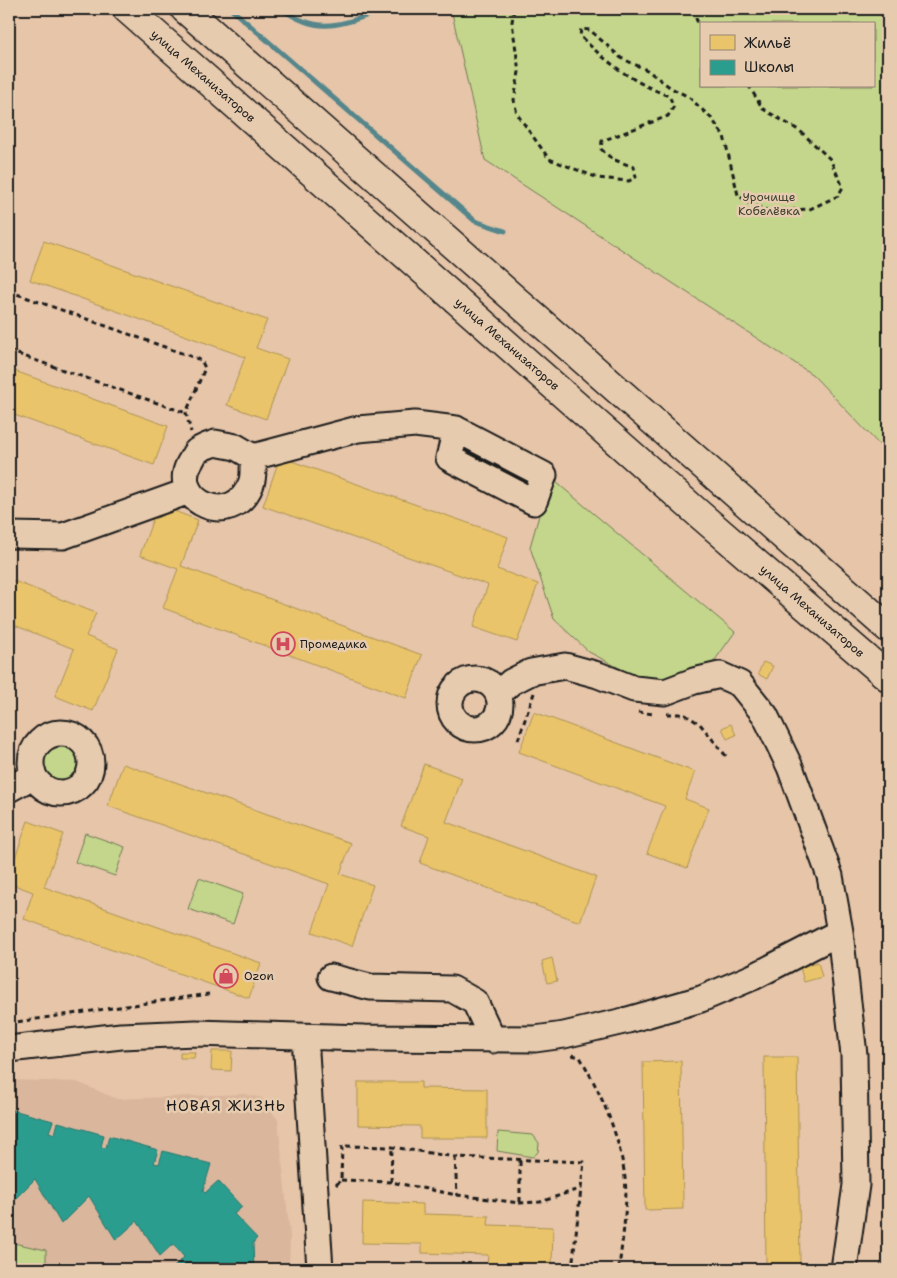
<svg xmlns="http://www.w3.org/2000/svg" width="897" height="1278" viewBox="0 0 897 1278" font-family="'Shantell Sans',sans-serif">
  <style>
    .built { fill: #dab69c }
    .green { fill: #c3d68b; stroke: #707954; fill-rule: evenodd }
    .homes { fill: #e9c46a; stroke: #ac9253 }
    .schools { fill: #2a9d8f; stroke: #26766c }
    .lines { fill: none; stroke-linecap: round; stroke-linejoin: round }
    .stream { stroke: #55868b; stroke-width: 5 }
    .minor-casing { stroke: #1c1c1c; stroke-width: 29 }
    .major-casing { stroke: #1c1c1c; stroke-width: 31 }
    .path { stroke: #1c1c1c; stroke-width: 3; stroke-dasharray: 5 4; stroke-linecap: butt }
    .minor { stroke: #e7cbae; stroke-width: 25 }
    .major { stroke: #e7cbae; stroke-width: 28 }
    .labels { text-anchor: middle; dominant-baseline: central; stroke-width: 5; stroke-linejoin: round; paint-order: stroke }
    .street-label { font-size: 12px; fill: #1c1c1c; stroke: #e7cbae }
    .park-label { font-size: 12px; fill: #3d4132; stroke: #e7cbae }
    .poi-label { font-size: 12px; fill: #1c1c1c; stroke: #e7cbae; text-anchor: start }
    .quarter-label { font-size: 15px; letter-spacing: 1px; fill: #1c1c1c; stroke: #e7cbae }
  </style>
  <rect width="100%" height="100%" fill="#e6c5a9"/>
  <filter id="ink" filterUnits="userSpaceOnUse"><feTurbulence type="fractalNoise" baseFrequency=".02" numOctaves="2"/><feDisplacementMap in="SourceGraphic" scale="10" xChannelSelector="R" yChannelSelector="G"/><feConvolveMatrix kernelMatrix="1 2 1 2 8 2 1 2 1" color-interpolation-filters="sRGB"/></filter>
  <g filter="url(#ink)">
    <path class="built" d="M9,1080L77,1082L117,1099L244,1094L262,1098L278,1120L290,1237L289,1269H9Z"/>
    <path class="green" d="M451,9H888V454L813,375L485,160ZM701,24H873V86H701Z
      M550,477L735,632L705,674L679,682L640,679L589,652L554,619L530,547Z
      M37 763a24 24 0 1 1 48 0a24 24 0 1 1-48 0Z
      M85,833L125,847L115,876L75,862Z
      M199,878L243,894L233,924L188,909Z
      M498,1132L533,1135L539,1143L538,1152L533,1157L497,1151Z
      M9,1242L46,1250V1269H9Z"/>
    <path class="homes" d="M44,241L267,320L256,348L288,359L266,419L227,405L245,357L30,280Z
      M9,369L168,426L154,465L9,413Z
      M280,457L508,537L497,569L538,584L517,642L473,627L488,585L263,506Z
      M158,505L198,520L181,566L422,655L406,698L163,608L178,569L140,555Z
      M9,579L96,613L86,636L118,649L93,711L55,696L74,649L9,623Z
      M763,662L773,666L767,679L758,674Z
      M534,712L695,772L685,799L709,808L687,868L647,853L665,806L519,752Z
      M731,724L736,735L727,739L722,728Z
      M123,764L351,843L340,874L373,885L352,946L312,932L329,884L108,806Z
      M424,764L462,778L446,822L596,877L580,922L420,863L429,836L401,826Z
      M28,821L63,834L44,887L261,963L249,998L24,919L33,892L9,883V875Z
      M552,958L557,981L547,983L542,961Z
      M818,962L822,977L804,982L800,967Z
      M212,1051H232L231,1071L211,1070Z
      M180,1052H195L194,1058H180Z
      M764,1057H797L800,1265L766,1266Z
      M681,1061L683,1209L645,1210L643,1062Z
      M358,1082H421V1088L487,1089V1138H420V1126L358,1125Z
      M363,1202L423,1204V1214L489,1216L488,1225L553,1227L552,1266L487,1264L488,1255L422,1253V1244L362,1243Z"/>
    <path class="schools" d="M9,1109L53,1121L49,1132L55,1134L58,1122L104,1135L101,1147L106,1148L109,1136L158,1150L154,1163L159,1164L163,1151L211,1164L203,1191L205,1193L218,1181L242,1207L234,1214L257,1238L253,1243L254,1269H172L184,1257L173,1244L160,1256L137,1221L116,1240L89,1196L61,1224L35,1179L9,1205Z"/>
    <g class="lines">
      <path class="stream" d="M231,9L475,221L505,231
        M282,9C323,38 344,22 387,9"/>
      <g class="minor-casing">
        <path id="minor" d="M215,443L236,447L253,457C253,465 254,477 251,484C232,531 170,500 189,464C192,460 194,453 197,451C203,447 209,445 215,443Z
          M253,457L358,429L415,424L456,429L449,458L534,502L544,475L456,429
          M9,535L63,536L189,491
          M450 704a25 25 0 1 1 50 0a25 25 0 1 1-50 0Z
          M499,693L511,682L531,672L565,666L598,675L634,689L665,692L694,681L720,675L740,684L765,715L790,767L830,876L840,932L854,1055L856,1185L844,1269
          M31 763a30 30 0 1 1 60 0a30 30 0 1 1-60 0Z
          M9,789L33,776
          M331,977L370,987L452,989L475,1002L493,1040
          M305,1037L320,1269
          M9,1049L121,1036L196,1033L364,1038L535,1039L564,1035L628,1020L701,999L753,977L840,932"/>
      </g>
      <g class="major-casing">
        <path id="major" d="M127,9L699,514L888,677
          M185,9L888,628"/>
      </g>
      <path class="path" d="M514,9L512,22L519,72L514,100L517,114L549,159L598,178L629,181L636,177L634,167L612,159L601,149L602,141L668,116L674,106L669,96C632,82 609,64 580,36L581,29L590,30L621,58L647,70L671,88L689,97L712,119L724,136L738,195L750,204L769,211L810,209L838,196L843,187L830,159L800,131L763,109L749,86
        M693,9L697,21L701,24
        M9,295L14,293L201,360L205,368L186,413L191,432
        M9,351L186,413
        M638,712L654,714
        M667,714H684L700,724L726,756
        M518,740L534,693
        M9,1023L209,994
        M572,1055L580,1057C601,1093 620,1136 625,1178C628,1208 622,1240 619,1269
        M455,1157L457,1195
        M520,1161V1203
        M341,1180L391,1182L457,1195L520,1203L540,1202L582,1188
        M391,1182L392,1147
        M336,1185L341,1180L342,1146L392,1147L455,1157L584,1162L572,1269
        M390,1269H397"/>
      <use href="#minor" class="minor"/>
      <use href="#major" class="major"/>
    </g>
  </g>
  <defs>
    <g id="hospital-ring" transform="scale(1.25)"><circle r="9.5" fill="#e7cbae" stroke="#d1495b" stroke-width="1.5"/><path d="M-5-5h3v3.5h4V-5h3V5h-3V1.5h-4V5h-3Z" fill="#d1495b"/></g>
    <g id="shop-ring" transform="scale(1.25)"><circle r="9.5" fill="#e7cbae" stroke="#d1495b" stroke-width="1.5"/><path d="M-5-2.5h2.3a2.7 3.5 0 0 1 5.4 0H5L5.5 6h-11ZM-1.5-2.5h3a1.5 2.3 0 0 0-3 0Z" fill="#d1495b"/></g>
  </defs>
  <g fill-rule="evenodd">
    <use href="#hospital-ring" x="283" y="644"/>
    <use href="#shop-ring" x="226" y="976"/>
  </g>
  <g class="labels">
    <g class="street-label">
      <text transform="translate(203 76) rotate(41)">улица Механизаторов</text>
      <text transform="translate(507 344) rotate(41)">улица Механизаторов</text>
      <text transform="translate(812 611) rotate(41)">улица Механизаторов</text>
    </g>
    <g class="park-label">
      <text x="769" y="197">Урочище<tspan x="769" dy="14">Кобелёвка</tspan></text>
    </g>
    <g class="poi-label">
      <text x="300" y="644">Промедика</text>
      <text x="244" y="976">Ozon</text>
    </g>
    <g class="quarter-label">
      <text x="226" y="1106">НОВАЯ ЖИЗНЬ</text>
    </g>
  </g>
  <rect width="897" height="1278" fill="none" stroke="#e7cbae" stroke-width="30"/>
  <rect x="15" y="15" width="867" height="1248" fill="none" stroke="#1c1c1c" stroke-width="2" filter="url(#ink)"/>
  <rect x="700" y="22" width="175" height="65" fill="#e7cbae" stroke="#968574"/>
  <rect x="710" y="35" width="25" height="15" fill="#e9c46a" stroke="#968574"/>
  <text x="744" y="48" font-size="15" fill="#1c1c1c">Жильё</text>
  <rect x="710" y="60" width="25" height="15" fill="#2a9d8f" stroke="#968574"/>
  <text x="744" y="72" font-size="15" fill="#1c1c1c">Школы</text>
</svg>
